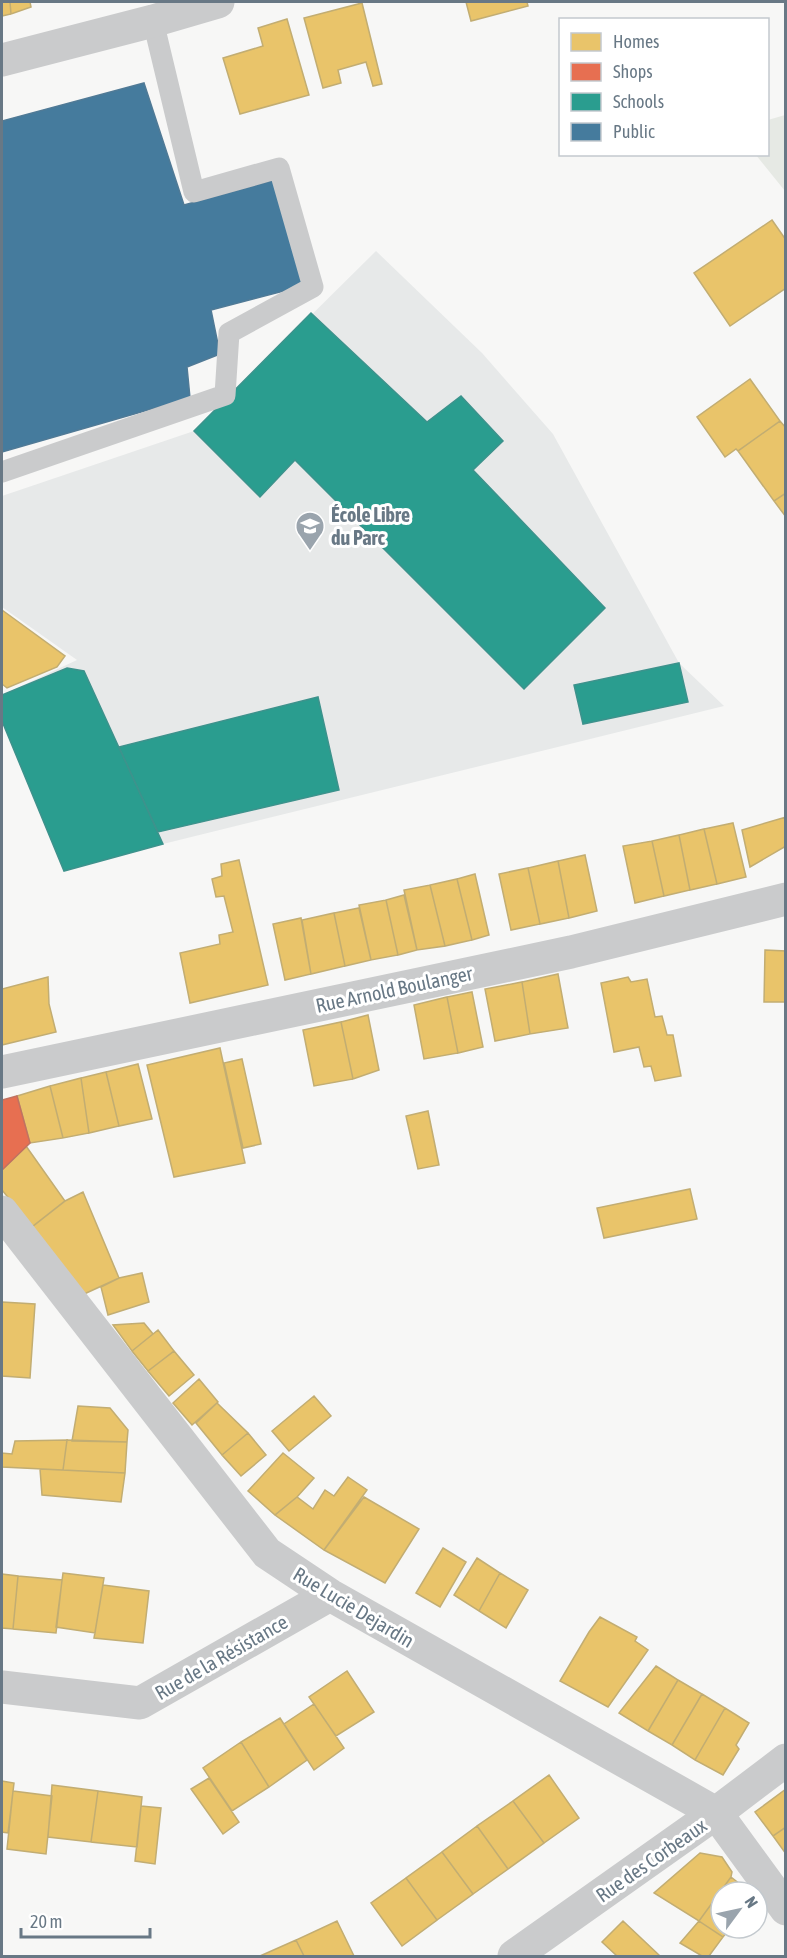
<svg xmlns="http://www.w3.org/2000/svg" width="787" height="1958" viewBox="0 0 787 1958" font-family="'Asap Condensed',sans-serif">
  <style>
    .built { fill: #e7e9e9 }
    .green { fill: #e6e9e4 }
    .homes { fill: #e9c46a; stroke: #c2ad72; stroke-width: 1.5 }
    .shops { fill: #e76f51; stroke: #c17261; stroke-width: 1.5 }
    .schools { fill: #2a9d8f; stroke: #3d928c; stroke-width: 1.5 }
    .public { fill: #457b9d; stroke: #507a96; stroke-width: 1.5 }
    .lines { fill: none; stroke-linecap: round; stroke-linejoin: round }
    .service { stroke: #cacbcc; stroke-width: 21 }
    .minor { stroke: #cacbcc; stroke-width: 33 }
    .labels { text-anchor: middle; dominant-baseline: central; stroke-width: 6; stroke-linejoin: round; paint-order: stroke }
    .poi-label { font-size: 20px; font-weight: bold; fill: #687885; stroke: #fff; text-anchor: start }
    .street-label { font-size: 20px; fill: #687885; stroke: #fff }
  </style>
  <rect width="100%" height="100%" fill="#f7f7f6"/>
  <path class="built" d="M376,251L482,353L553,434L679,663L724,706L163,844L64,871L2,721V695L77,660L2,607V496L194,431Z"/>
  <path class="green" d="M785,115H786L785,191L756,155L768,154V120Z"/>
  <path class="homes" d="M2,2H10L11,14L2,16Z
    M10,2H30L31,7L11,14Z
    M466,2H527L528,6L471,21Z
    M362,3L382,84L373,86L366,62L338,70L341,83L323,88L304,18Z
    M287,19L309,95L240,114L223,58L263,46L258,28Z
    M772,220L786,240V288L730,326L694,273Z
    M750,379L780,421L738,451L736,449L725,457L697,417Z
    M780,421L786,428V493L774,501L738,451Z
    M786,493V517L774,501Z
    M2,610L65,656L57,667L7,688L2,684Z
    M786,817V846L750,867L742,830Z
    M733,823L746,877L717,884L704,829Z
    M704,829L717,884L690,890L679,835Z
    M679,835L690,890L664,896L652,841Z
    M652,841L664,896L635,903L623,846Z
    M585,855L597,911L569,918L558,861Z
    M239,860L268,985L190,1003L180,953L220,944L219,935L233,932L224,896L216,897L212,879L222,876L221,864Z
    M558,861L569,918L540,924L528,868Z
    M528,868L540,924L511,930L499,874Z
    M475,874L489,935L472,940L457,879Z
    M457,879L472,940L445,946L430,885Z
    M430,885L445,946L417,950L404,890Z
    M404,895L417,950L398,955L386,900Z
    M386,900L398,955L371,960L359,905Z
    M359,908L371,960L345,966L334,913Z
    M334,913L345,966L311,974L302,920Z
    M301,918L311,974L285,980L273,924Z
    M765,950L786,951V1002H764Z
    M558,974L568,1028L530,1034L522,982Z
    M48,977L49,1004L56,1032L2,1045V989Z
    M628,977L631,982L647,979L655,1017L662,1016L667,1035H673L681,1076L655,1081L651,1066L644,1067L639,1047L614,1052L601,983Z
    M522,982L530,1034L495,1041L485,989Z
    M472,992L483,1047L458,1053L447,997Z
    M447,997L458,1053L424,1059L414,1005Z
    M368,1015L379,1070L353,1079L341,1022Z
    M341,1022L353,1079L314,1086L303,1030Z
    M220,1048L245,1163L174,1177L147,1065Z
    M242,1059L261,1144L243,1148L224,1063Z
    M138,1064L152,1119L119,1126L106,1072Z
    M106,1072L119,1126L89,1133L81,1078Z
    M81,1078L89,1133L63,1138L50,1086Z
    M50,1086L63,1138L30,1143L17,1096Z
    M428,1111L439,1165L418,1169L406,1116Z
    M26,1146L65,1201L32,1227L2,1190V1170Z
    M690,1189L697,1219L604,1238L597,1208Z
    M83,1192L119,1278L82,1295L32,1227L65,1201Z
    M142,1273L149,1302L108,1315L101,1287L119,1278Z
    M2,1302L35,1304L30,1378L2,1376Z
    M144,1323L153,1334L132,1351L113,1325Z
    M158,1330L174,1351L148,1371L132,1351Z
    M174,1351L194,1375L169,1396L148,1371Z
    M199,1379L218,1402L192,1425L173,1403Z
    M314,1396L331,1416L289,1451L272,1431Z
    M217,1403L248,1433L222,1455L196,1423Z
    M78,1406L110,1408L128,1430L127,1442L72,1441Z
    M248,1433L266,1455L241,1476L222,1455Z
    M67,1440L127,1442L125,1473L63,1470Z
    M67,1440L63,1470L2,1467V1453L12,1454L15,1441Z
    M283,1453L314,1478L297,1497L275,1515L248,1491Z
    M40,1469L125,1473L121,1502L42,1495Z
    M348,1477L367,1490L324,1550L275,1515L297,1497L313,1509L325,1490L334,1496Z
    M364,1497L419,1529L385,1583L324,1550Z
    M443,1548L466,1562L440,1607L416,1593Z
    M477,1558L500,1573L479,1611L454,1595Z
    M63,1573L104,1578L95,1633L56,1627Z
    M500,1573L528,1590L506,1628L479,1611Z
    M2,1574L18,1576L13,1629L2,1628Z
    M18,1576L62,1580L56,1633L13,1629Z
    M103,1585L149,1591L143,1643L94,1638Z
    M600,1617L637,1637L635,1641L648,1650L608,1707L560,1681L589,1632Z
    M656,1666L678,1680L648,1731L619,1713Z
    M347,1671L374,1712L336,1736L309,1697Z
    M678,1680L702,1694L672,1745L648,1731Z
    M702,1694L725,1708L695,1760L672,1745Z
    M314,1704L344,1748L314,1770L284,1724Z
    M725,1708L749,1723L736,1745L739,1749L723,1775L695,1760Z
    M280,1718L307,1760L269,1787L241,1742Z
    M241,1742L269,1787L232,1811L203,1768Z
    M549,1775L579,1818L544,1843L513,1801Z
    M209,1778L239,1822L223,1834L191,1789Z
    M2,1781L14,1783L8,1833L2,1832Z
    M52,1785L98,1791L91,1842L48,1837Z
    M786,1789V1827L773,1836L755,1812Z
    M13,1791L52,1796L46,1854L7,1849Z
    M98,1791L142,1797L137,1847L91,1842Z
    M513,1801L544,1843L508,1869L477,1826Z
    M141,1806L161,1808L155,1864L135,1861Z
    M477,1826L508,1869L473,1894L442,1852Z
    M786,1827V1854L773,1836Z
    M442,1852L473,1894L437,1920L406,1878Z
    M700,1853L722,1857L732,1872L731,1877L699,1921L654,1893Z
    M731,1877L750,1892H721V1928H730L723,1937L699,1921Z
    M406,1878L437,1920L402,1946L371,1903Z
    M337,1921L354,1956H304L296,1940Z
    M623,1921L660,1956H617L602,1942Z
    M699,1921L723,1937L709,1956H702L680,1943Z
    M296,1940L304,1956H260Z"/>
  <path class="shops" d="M17,1096L30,1143L2,1170V1100Z"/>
  <path class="schools" d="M311,313L427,422L461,396L503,441L473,470L605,608L524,689L295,460L260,497L194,431Z
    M679,663L688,702L583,724L574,685Z
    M67,668L84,671L163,844L64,871L2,721V695Z
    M318,697L339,790L158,832L119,747Z"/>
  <path class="public" d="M144,83L184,205L275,180L303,286L211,310L220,354L187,367L190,398L2,452V121Z"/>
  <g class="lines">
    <path class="service" d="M2,472L225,395L229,333L313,287L279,168L194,192L153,21"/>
    <path class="minor" d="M2,60L153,21L218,2
      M2,1072L571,952L786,899
      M2,1212L267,1553L330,1595L716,1813L786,1909
      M2,1687L140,1703L330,1595
      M514,1956L716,1813L786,1760"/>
  </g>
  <defs>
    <g id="school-pin" transform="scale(1.5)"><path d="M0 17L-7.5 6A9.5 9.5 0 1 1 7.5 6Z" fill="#9aa4ad" stroke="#fff"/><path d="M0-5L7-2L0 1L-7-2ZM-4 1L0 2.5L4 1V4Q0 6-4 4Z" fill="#fff"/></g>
  </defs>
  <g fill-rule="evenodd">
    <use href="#school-pin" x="310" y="526"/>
  </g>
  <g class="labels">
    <g class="poi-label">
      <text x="331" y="514">École Libre<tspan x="331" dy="23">du Parc</tspan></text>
    </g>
    <g class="street-label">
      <text transform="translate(394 989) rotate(-12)">Rue Arnold Boulanger</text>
      <text transform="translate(354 1607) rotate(31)">Rue Lucie Dejardin</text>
      <text transform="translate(221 1657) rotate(-30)">Rue de la Résistance</text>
      <text transform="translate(651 1860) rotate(-35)">Rue des Corbeaux</text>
    </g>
  </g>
  <rect width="787" height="1958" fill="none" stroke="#687885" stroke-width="6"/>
  <rect x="559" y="18" width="210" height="138" fill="#ffffff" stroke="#c3c9ce" stroke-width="1.5"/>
  <rect x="571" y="33" width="30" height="18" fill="#e9c46a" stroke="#c3c9ce" stroke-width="1.5"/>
  <text x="613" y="48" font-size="18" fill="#687885">Homes</text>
  <rect x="571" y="63" width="30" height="18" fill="#e76f51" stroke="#c3c9ce" stroke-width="1.5"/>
  <text x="613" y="78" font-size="18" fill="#687885">Shops</text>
  <rect x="571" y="93" width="30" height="18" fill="#2a9d8f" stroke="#c3c9ce" stroke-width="1.5"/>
  <text x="613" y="108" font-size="18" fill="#687885">Schools</text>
  <rect x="571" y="123" width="30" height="18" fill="#457b9d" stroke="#c3c9ce" stroke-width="1.5"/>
  <text x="613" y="138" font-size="18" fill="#687885">Public</text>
  <g transform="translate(739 1910) rotate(57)"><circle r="28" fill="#ffffff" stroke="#c3c9ce" stroke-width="1.5"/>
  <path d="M0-4.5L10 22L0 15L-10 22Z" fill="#9aa4ad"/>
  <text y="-9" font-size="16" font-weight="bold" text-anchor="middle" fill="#687885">N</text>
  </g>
  <path d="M21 1928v9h129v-9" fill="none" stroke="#687885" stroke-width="3"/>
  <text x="30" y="1928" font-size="18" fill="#687885" stroke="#ffffff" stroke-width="4.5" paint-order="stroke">20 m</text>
</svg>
